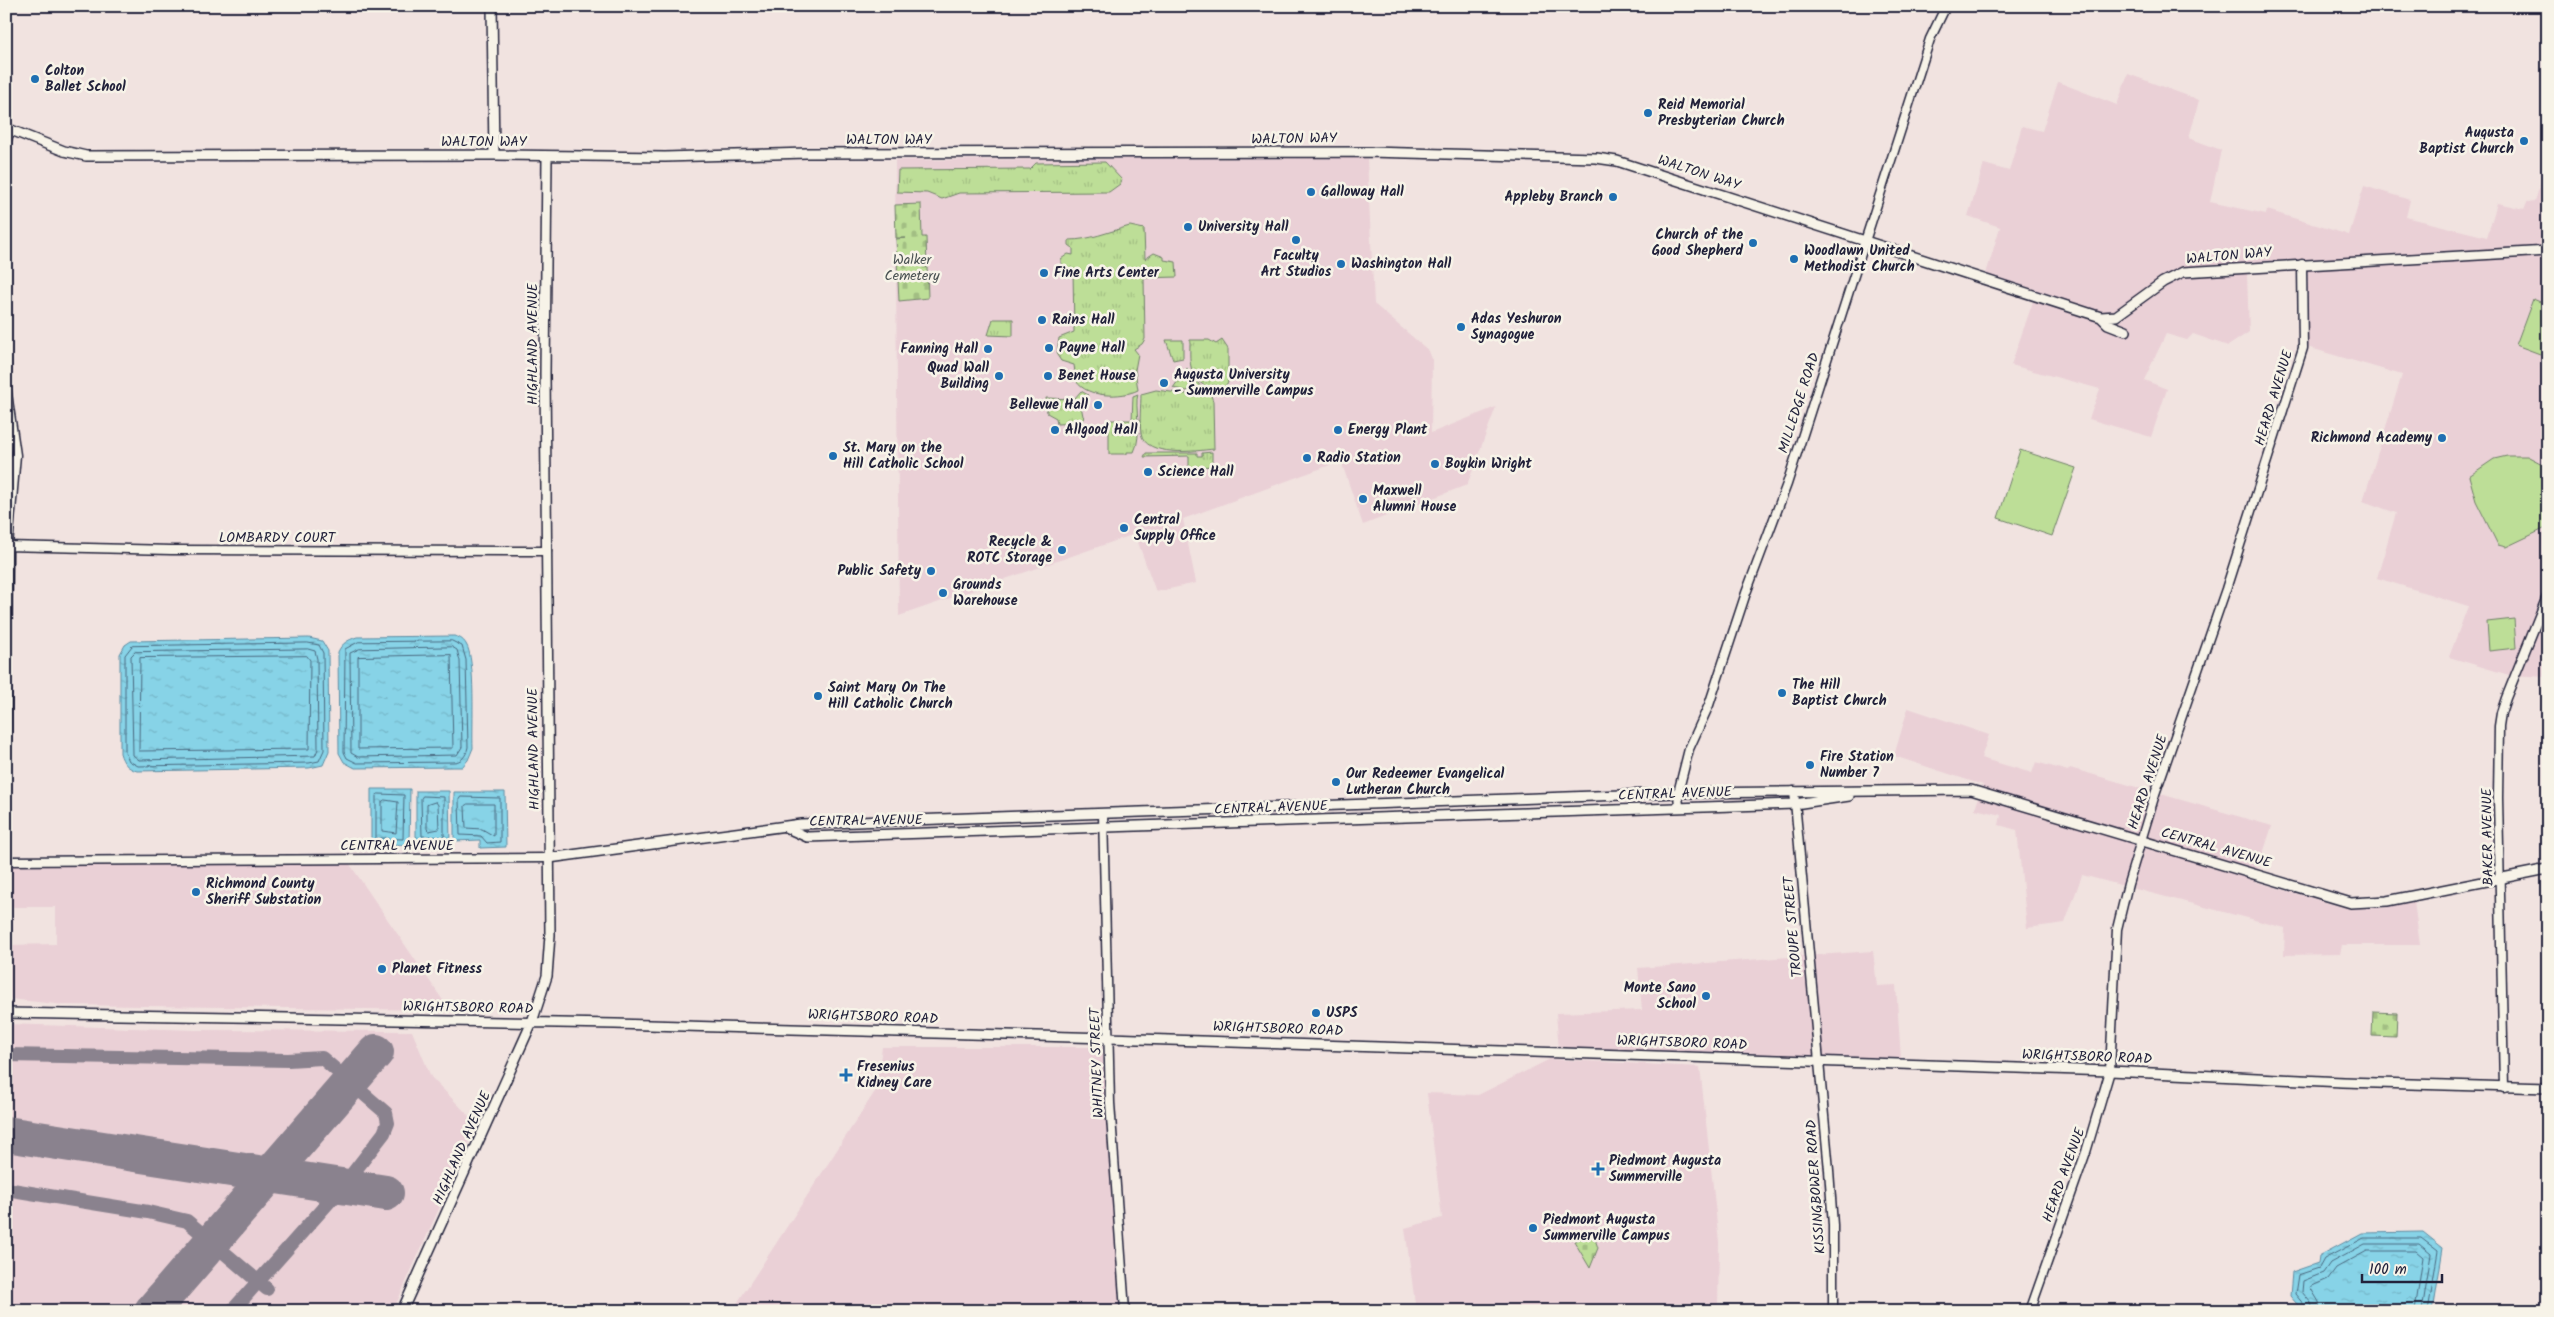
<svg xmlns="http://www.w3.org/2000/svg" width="2554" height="1317" viewBox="0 0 2554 1317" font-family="Kalam,sans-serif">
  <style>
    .built { fill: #ead0d6 }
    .grass { fill: url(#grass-tufts); stroke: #708069 }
    .cemetery { fill: url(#cemetery-stones); stroke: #708069 }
    .park { fill: #bdde97; stroke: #708069 }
    .water { fill: url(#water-ripples); stroke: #5f8ca2 }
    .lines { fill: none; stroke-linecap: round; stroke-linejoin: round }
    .shore { stroke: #4a6980; stroke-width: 1 }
    .taxiway { stroke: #8a828e; stroke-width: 14 }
    .runway { stroke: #8a828e; stroke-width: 36 }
    .tertiary-casing { stroke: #22223b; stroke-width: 11 }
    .secondary-casing { stroke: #22223b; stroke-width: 12 }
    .tertiary { stroke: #f7f3e8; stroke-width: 8 }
    .secondary { stroke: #f7f3e8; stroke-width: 9 }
    .poi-dot { fill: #1f6fb2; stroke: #f7f3e8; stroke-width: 2 }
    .labels { text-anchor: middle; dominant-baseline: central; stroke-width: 5; stroke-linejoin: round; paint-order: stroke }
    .poi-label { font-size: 14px; font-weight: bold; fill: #22223b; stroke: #f7f3e8; text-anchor: start }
    .street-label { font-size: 14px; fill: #22223b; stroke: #f7f3e8 }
    .park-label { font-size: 14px; fill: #495152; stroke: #f7f3e8 }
  </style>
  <defs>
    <pattern id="grass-tufts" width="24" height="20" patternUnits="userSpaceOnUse" patternTransform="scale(1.25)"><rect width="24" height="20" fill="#bdde97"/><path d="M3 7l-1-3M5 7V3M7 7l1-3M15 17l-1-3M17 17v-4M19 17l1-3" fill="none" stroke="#a2be83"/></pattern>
    <pattern id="cemetery-stones" width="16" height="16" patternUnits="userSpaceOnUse" patternTransform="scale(1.25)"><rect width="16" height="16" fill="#bdde97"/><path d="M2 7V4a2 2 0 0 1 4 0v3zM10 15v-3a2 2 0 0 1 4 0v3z" fill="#a2be83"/></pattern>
    <pattern id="water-ripples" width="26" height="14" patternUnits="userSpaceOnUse" patternTransform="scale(1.25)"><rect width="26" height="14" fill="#87d3e7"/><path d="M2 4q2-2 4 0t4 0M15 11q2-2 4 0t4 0" fill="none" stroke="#74b5c7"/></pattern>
  </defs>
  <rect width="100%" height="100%" fill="#f1e3e0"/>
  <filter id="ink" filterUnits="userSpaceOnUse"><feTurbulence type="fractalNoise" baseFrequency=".02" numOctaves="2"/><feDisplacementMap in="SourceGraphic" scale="10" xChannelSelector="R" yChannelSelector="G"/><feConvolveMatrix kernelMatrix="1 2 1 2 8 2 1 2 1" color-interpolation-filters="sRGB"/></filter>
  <g filter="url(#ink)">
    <path class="built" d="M2128,74L2199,100L2189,138L2221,150L2210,202L2266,214L2267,210L2349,235L2364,186L2410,200L2406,217L2487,237L2497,203L2524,209L2527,202L2535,201L2542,179L2548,181V677L2509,675L2449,657L2468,606L2377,578L2396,513L2363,501L2402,375L2307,347L2308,271L2247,274L2249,332L2228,346L2193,334L2187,340L2166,334L2144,380L2167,389L2151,437L2089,419L2100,389L2011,365L2037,290L1986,274L2000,227L1968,216L1984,164L2009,171L2022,126L2042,131L2058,82L2117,105Z
      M1363,158L1367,159L1374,304L1429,351L1432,359L1431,433L1496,407L1467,485L1363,525L1341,461L1183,519L1196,583L1156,592L1135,534L899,616L895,160Z
      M1908,708L1989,735L1981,758L2032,773L2036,762L2068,771L2070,768L2272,826L2254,881L2342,907L2382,908L2414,902L2420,945H2342L2340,954L2284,955L2285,928L2082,875L2065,923L2027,928L2017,830L1999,825L2001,815L1975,809L1983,785L1894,756Z
      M349,863L444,1002L441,1010L65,1005L10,999L8,945L56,944V907H6V866Z
      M1873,951L1877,986L1896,985L1901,1059L1559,1049L1556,1013L1642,1010L1638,968Z
      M6,1024L196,1030L412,1031L431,1077L477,1124L393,1311H6Z
      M882,1047H1102L1120,1311H732L876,1090Z
      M1550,1059L1700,1067L1719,1242L1718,1311H1416L1405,1228L1442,1218L1427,1093L1478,1095Z"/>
    <path class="grass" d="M1105,162L1122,180L1120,184L1109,192L959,193L942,199L927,193L897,192L898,170L1030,169L1036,163Z
      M1130,226L1144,229L1145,259L1154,253L1164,257V260L1176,262L1177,277L1144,278L1145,339L1142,344L1134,349L1138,354L1135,370L1138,390C1122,398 1087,398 1076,381L1074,365L1061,361L1057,355L1059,338L1074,332L1073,270H1061V259L1068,254L1073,255V248L1069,245V240C1090,240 1107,232 1130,226Z
      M993,319H1013V336L988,335Z
      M1166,340H1183V358L1173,360Z
      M1190,340H1209L1216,344L1222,340L1228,349V382L1224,388H1217L1215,385L1207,387C1187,377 1190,359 1190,340Z
      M1187,368L1201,387L1187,391L1173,388Z
      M1156,390L1186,394L1205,390L1210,393L1213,401L1214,449C1196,451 1145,458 1141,433C1139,420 1141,406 1141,394Z
      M1081,391L1088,395L1081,406L1083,416L1085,418L1079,423L1057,424L1056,418L1047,413L1046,398L1074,399Z
      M1138,394C1134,406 1143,435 1134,452H1127V454H1109V420H1132L1133,396Z
      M1212,452V466L1189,468V456L1144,457L1146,453H1197V456H1202V453Z"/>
    <path class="cemetery" d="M921,204L922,237H926L928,298L899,301L896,239L906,238H896L895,205Z
      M2373,1012L2397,1013L2396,1037L2372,1036Z
      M1593,1233L1598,1248L1590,1268L1574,1241Z"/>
    <path class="park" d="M2533,299L2548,305V357L2516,345Z
      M2020,450L2076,468L2052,536L1998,518Z
      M2507,456H2527L2548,467V527L2506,547L2498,545L2476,501L2469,476L2494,459Z
      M2514,619L2516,648L2489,651L2487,622Z"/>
    <path class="water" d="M454,636C459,637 463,639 466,644C476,659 472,727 473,748L468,760L462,767H454L355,768L344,762L339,753L338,652C342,643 348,640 357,637Z
      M309,638L322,641L328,651L329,751L323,765L309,768L137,771C127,768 123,763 120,753V654L125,645L131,641Z
      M371,789H410L409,845L371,844Z
      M416,791H449L450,842L416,843Z
      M454,792H505L506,847L480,848V840L454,841Z
      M2423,1232L2443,1248L2433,1311H2303L2290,1296L2292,1272L2318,1263L2319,1256L2362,1233Z"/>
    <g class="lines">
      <path class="shore" d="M452,641L462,646L466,660L468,747C466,756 462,762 453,762L357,763L347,758L344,752L345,649L358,642Z
        M308,643L319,645L323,653L324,750L319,761L309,763L138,766L129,761L125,752V655L132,646Z
        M452,647L457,650L460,661L462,747L457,755L358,757L351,753L350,653L359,649Z
        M308,649L315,651L317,659L318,749L315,756L139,760L133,755L131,656L135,652Z
        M451,655L453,748L358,749V657Z
        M307,656L310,660L309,749L139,751L140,658Z
        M379,794L404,795L403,839L376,838V796Z
        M423,796L444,797V837L422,836L421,799Z
        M461,797L500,798V842L487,843L481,836L460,835L459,800Z
        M385,800L398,802L396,833L382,831V802Z
        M436,802L438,805L439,829L429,831L427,829V805Z
        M468,804H494V836L482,829L466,828L465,806Z
        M2306,1311L2305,1306L2295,1294L2298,1275L2319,1268L2324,1259L2364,1238H2421L2438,1251L2428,1311
        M2313,1311L2311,1303L2302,1292L2303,1281L2323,1273L2330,1263L2365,1244H2419L2431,1254L2422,1311
        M2320,1311L2319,1302L2310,1287L2328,1279L2336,1268L2367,1251H2416L2423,1257L2415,1311"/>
      <path class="taxiway" d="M6,1055L288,1060L322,1058L386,1113L388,1123L384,1133L343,1186L232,1311
        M6,1189L148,1212L187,1221L267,1289"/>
      <path class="runway" d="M6,1134L386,1193
        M152,1311L376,1052"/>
      <g class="tertiary-casing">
        <path id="tertiary" d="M6,143L10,130
          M6,386L16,455L8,546L6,763
          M6,472L14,459
          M6,546L171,550L547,551
          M1794,791L1829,1170L1833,1225V1311
          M1679,807L1678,793L1689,749L1709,705L1746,593L1787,484L1930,39L1946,6
          M1103,814L1110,1103L1125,1311
          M6,861L549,858
          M6,1005L7,1013
          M2504,1088L2498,798L2499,726L2501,713L2506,698L2548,594
          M2030,1311L2086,1152L2110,1071L2117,929L2128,884L2155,794L2226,589L2303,348L2302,264"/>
      </g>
      <g class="secondary-casing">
        <path id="secondary" d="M492,6L494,155
          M6,128L64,151L86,156L494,155L665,157L807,153L1369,152L1596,158L1617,161L2101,317L2116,316L2163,282L2183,272L2548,251
          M2101,317L2108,324L2126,331
          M785,827L807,837L1795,804L1849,796
          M549,858L801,824L1678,793L1971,790L2351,903L2387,901L2548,869
          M6,1013L615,1024L1108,1038L2110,1071L2343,1082L2548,1088
          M402,1311L532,1022L547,976L550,935L545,374L547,156"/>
      </g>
      <use href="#tertiary" class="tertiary"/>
      <use href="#secondary" class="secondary"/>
    </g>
  </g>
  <g class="poi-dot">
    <circle cx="35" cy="79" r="5"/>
    <circle cx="1648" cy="113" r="5"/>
    <circle cx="2524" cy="141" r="5"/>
    <circle cx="1311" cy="192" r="5"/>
    <circle cx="1613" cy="197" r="5"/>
    <circle cx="1188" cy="227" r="5"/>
    <circle cx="1296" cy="240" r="5"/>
    <circle cx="1753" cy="243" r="5"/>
    <circle cx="1794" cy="259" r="5"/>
    <circle cx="1341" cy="264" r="5"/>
    <circle cx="1044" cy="273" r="5"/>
    <circle cx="1042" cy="320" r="5"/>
    <circle cx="1461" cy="327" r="5"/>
    <circle cx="1049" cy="348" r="5"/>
    <circle cx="988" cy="349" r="5"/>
    <circle cx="999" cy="376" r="5"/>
    <circle cx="1048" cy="376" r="5"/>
    <circle cx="1164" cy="383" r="5"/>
    <circle cx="1098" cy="405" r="5"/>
    <circle cx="1055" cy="430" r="5"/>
    <circle cx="1338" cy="430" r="5"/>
    <circle cx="2442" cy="438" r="5"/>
    <circle cx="833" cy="456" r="5"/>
    <circle cx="1307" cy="458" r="5"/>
    <circle cx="1435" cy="464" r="5"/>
    <circle cx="1148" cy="472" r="5"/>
    <circle cx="1363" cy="499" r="5"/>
    <circle cx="1124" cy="528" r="5"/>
    <circle cx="1062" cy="550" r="5"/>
    <circle cx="931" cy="571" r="5"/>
    <circle cx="943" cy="593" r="5"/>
    <circle cx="1782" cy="693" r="5"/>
    <circle cx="818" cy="696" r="5"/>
    <circle cx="1810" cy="765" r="5"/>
    <circle cx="1336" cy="782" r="5"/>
    <circle cx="196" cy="892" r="5"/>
    <circle cx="382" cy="969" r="5"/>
    <circle cx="1706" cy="996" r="5"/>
    <circle cx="1316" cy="1013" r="5"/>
    <path d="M843.5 1067.5h5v5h5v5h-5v5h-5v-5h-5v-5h5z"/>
    <path d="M1595.5 1161.5h5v5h5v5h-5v5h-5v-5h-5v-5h5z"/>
    <circle cx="1533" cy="1228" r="5"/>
  </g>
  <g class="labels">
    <g class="poi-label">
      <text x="45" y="71">Colton<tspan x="45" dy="16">Ballet School</tspan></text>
      <text x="1658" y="105">Reid Memorial<tspan x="1658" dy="16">Presbyterian Church</tspan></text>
      <text x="2514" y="133" text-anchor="end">Augusta<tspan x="2514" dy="16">Baptist Church</tspan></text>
      <text x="1321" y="192">Galloway Hall</text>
      <text x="1603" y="197" text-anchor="end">Appleby Branch</text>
      <text x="1198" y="227">University Hall</text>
      <text x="1743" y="235" text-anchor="end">Church of the<tspan x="1743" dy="16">Good Shepherd</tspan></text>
      <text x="1804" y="251">Woodlawn United<tspan x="1804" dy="16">Methodist Church</tspan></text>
      <text x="1296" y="256" text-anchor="middle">Faculty<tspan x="1296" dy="16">Art Studios</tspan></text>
      <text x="1351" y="264">Washington Hall</text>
      <text x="1054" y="273">Fine Arts Center</text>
      <text x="1471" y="319">Adas Yeshuron<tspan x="1471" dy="16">Synagogue</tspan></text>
      <text x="1052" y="320">Rains Hall</text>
      <text x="1059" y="348">Payne Hall</text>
      <text x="978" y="349" text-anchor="end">Fanning Hall</text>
      <text x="989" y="368" text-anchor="end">Quad Wall<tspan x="989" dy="16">Building</tspan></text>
      <text x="1174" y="375">Augusta University<tspan x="1174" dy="16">- Summerville Campus</tspan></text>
      <text x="1058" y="376">Benet House</text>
      <text x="1088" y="405" text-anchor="end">Bellevue Hall</text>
      <text x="1065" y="430">Allgood Hall</text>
      <text x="1348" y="430">Energy Plant</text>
      <text x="2432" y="438" text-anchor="end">Richmond Academy</text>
      <text x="843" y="448">St. Mary on the<tspan x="843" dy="16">Hill Catholic School</tspan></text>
      <text x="1317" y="458">Radio Station</text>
      <text x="1445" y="464">Boykin Wright</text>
      <text x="1158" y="472">Science Hall</text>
      <text x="1373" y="491">Maxwell<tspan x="1373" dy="16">Alumni House</tspan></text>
      <text x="1134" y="520">Central<tspan x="1134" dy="16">Supply Office</tspan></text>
      <text x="1052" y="542" text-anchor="end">Recycle &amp;<tspan x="1052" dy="16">ROTC Storage</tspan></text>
      <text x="921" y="571" text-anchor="end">Public Safety</text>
      <text x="953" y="585">Grounds<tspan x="953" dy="16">Warehouse</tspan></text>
      <text x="1792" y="685">The Hill<tspan x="1792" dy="16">Baptist Church</tspan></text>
      <text x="828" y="688">Saint Mary On The<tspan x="828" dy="16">Hill Catholic Church</tspan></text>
      <text x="1820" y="757">Fire Station<tspan x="1820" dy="16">Number 7</tspan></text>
      <text x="1346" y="774">Our Redeemer Evangelical<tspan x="1346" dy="16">Lutheran Church</tspan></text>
      <text x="206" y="884">Richmond County<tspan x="206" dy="16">Sheriff Substation</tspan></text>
      <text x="392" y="969">Planet Fitness</text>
      <text x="1696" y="988" text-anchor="end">Monte Sano<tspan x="1696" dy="16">School</tspan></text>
      <text x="1326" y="1013">USPS</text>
      <text x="857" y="1067">Fresenius<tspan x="857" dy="16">Kidney Care</tspan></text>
      <text x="1609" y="1161">Piedmont Augusta<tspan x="1609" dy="16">Summerville</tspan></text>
      <text x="1543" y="1220">Piedmont Augusta<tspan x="1543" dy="16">Summerville Campus</tspan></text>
    </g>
    <g class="street-label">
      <text transform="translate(1294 139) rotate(-1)">WALTON WAY</text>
      <text x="889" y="140">WALTON WAY</text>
      <text x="484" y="142">WALTON WAY</text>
      <text transform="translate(1699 173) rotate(18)">WALTON WAY</text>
      <text transform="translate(2229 256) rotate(-5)">WALTON WAY</text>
      <text transform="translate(533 344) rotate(-90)">HIGHLAND AVENUE</text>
      <text transform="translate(2274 398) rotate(-73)">HEARD AVENUE</text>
      <text transform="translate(1799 403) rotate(-72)">MILLEDGE ROAD</text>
      <text x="277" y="538">LOMBARDY COURT</text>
      <text transform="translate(534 749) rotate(-91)">HIGHLAND AVENUE</text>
      <text transform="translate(2148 782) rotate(-72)">HEARD AVENUE</text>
      <text transform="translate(1675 794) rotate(-2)">CENTRAL AVENUE</text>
      <text transform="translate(1271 808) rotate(-2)">CENTRAL AVENUE</text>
      <text transform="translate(866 821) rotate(-1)">CENTRAL AVENUE</text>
      <text transform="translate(2488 837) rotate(-91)">BAKER AVENUE</text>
      <text x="397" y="846">CENTRAL AVENUE</text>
      <text transform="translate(2216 848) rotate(16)">CENTRAL AVENUE</text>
      <text transform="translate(1793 927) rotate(-95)">TROUPE STREET</text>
      <text transform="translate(468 1008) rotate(1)">WRIGHTSBORO ROAD</text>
      <text transform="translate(873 1017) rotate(2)">WRIGHTSBORO ROAD</text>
      <text transform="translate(1278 1029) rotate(2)">WRIGHTSBORO ROAD</text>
      <text transform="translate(1682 1043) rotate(2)">WRIGHTSBORO ROAD</text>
      <text transform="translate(2087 1057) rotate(2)">WRIGHTSBORO ROAD</text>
      <text transform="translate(1097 1063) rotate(-92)">WHITNEY STREET</text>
      <text transform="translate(462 1148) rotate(-66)">HIGHLAND AVENUE</text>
      <text transform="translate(2064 1175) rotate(-70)">HEARD AVENUE</text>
      <text transform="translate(1816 1187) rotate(-94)">KISSINGBOWER ROAD</text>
    </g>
    <g class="park-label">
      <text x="912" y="260">Walker<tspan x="912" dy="16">Cemetery</tspan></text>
    </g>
  </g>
  <rect width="2554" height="1317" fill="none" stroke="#f7f3e8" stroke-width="25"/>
  <rect x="12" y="12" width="2529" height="1292" fill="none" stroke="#22223b" stroke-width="2" filter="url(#ink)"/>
  <path d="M2362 1274v8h80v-8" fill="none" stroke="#22223b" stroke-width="2.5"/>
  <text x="2369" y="1274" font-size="15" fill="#22223b" stroke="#f7f3e8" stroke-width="4" paint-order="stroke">100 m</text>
</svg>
